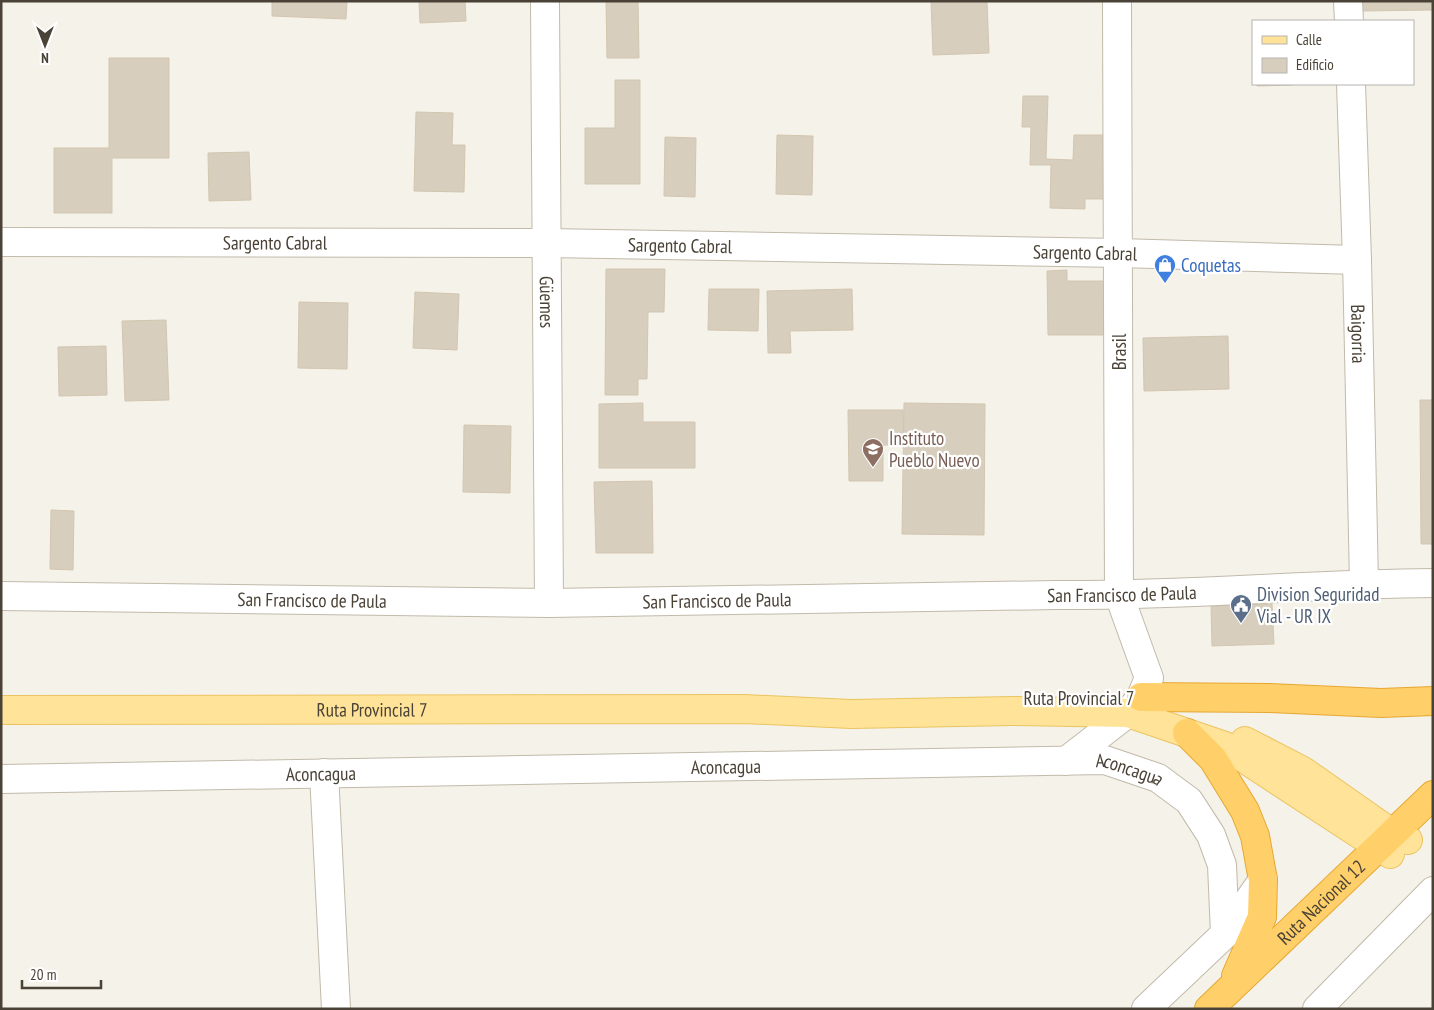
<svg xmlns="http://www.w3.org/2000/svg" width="1434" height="1010" viewBox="0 0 1434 1010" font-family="'PT Sans Narrow',sans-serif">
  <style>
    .building { fill: #d8cebd; stroke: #d3c6b0 }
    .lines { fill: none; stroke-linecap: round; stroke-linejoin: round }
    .minor-casing { stroke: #c2baaa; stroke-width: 30 }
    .major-casing { stroke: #ebc461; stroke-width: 30 }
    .highway-casing { stroke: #e7a731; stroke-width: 30 }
    .minor { stroke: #fff; stroke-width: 28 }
    .major { stroke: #ffe398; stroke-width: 28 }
    .highway { stroke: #ffd06a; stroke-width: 28 }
    .labels { text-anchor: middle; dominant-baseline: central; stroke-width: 4.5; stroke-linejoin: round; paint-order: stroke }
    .street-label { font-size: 19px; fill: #4a4236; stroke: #fff }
    .shop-label { font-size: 19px; fill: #366cbe; stroke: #fff; text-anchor: start }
    .education-label { font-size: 19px; fill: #785e54; stroke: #fff; text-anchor: start }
    .service-label { font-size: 19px; fill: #4e5e75; stroke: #fff; text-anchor: start }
  </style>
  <rect width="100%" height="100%" fill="#f5f2e9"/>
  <path class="building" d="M272,1H347L346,19L272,16Z
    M419,1H465L466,21L420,23Z
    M606,1H638L639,58H607Z
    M931,1H987L989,53L933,55Z
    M1362,1H1433V10L1362,11Z
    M109,58H169V158H112V213H54V148H109Z
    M615,80H640V184H585V128H615Z
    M1257,84H1293V85L1257,86Z
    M1023,96H1048L1046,159L1073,160L1074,135H1105L1104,199H1085V209L1050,208L1051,165H1030L1031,127H1022Z
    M416,112L453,113L452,145H465L464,192L414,191Z
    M777,135L813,136L812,195L776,194Z
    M665,137L696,138L695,197L664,196Z
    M249,152L251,200L209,201L208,153Z
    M606,269H665L664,312H648L647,379H638V395H605Z
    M1067,270V281H1104L1105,335H1048L1047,271Z
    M709,289H759L758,331L708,330Z
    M852,289L853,330L790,331L791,353H768L767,291Z
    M415,292L459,294L457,350L413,348Z
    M299,302L348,303L347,369L298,368Z
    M166,320L169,400L125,401L122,321Z
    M1228,336L1229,389L1144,391L1143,338Z
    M106,346L107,395L59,396L58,347Z
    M1420,400H1433V544H1421Z
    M643,403V422H695V468H599V404Z
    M904,403L985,404L984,535L902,534Z
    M848,410H903L904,445H883V481H849Z
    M464,425L511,426L510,493L463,492Z
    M652,481L653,553H596L594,482Z
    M51,510L74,511L73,570L50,569Z
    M1272,604L1274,644L1212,646L1211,606Z"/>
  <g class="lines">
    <g class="minor-casing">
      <g id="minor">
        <path id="s1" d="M545,1L549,603"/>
        <path d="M1348,1L1349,21"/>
        <path id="s2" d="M1351,84L1357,260L1364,583"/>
        <path id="s3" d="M1,242L548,243L1119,253L1357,260"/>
        <path id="s4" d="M1,596L549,603L1056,595C1182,596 1307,584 1433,583"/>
        <path d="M1066,761L1128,713L1141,697L1149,678L1119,595L1117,1"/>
        <path d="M324,773L336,1009"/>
        <path id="s5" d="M1,779L1105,760L1158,778L1189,801L1211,835L1222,865L1225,934"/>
        <path d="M1146,1009L1225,934L1263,880"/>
        <path d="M1317,1009L1433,891"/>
      </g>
    </g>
    <g class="major-casing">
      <g id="major">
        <path id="s6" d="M1,710L744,709L851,714L1013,711L1128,713L1225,746L1390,854"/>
        <path d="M1245,741L1303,771L1393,834L1408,840"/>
      </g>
    </g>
    <g class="highway-casing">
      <g id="highway">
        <path d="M1141,697L1269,698L1381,703L1433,701"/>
        <path d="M1187,733L1213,759L1245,811L1255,836L1263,880L1262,917L1236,976"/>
        <path id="s7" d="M1209,1009L1433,795"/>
      </g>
    </g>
    <use href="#minor" class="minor"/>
    <use href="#major" class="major"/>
    <use href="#highway" class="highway"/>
  </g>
  <defs>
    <g id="shop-pin" transform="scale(1.125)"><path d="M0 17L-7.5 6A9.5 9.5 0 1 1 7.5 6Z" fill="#3f7fe0" stroke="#fff"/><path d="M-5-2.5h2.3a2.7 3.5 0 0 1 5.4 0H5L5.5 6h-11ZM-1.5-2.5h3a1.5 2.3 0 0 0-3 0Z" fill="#fff"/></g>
    <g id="school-pin" transform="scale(1.125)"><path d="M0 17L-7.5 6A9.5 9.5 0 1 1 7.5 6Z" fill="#8d6e63" stroke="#fff"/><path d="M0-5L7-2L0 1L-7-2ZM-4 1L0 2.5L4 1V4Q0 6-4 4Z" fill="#fff"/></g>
    <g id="civic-pin" transform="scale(1.125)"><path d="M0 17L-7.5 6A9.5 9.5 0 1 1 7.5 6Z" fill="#5c6f8a" stroke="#fff"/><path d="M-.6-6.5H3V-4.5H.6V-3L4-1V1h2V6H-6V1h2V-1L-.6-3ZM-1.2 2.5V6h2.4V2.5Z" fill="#fff"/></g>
  </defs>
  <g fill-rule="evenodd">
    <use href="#shop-pin" x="1165" y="265"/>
    <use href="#school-pin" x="873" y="449"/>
    <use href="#civic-pin" x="1241" y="605"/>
  </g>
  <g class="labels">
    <g class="street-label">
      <text stroke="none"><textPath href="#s3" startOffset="274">Sargento Cabral</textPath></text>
      <text stroke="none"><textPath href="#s3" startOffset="679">Sargento Cabral</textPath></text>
      <text stroke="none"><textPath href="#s3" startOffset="1084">Sargento Cabral</textPath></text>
      <text stroke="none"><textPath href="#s1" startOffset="301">Güemes</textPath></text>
      <text stroke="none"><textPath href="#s2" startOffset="250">Baigorria</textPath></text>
      <text transform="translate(1119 352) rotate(-90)">Brasil</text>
      <text stroke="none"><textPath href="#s4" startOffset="1121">San Francisco de Paula</textPath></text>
      <text stroke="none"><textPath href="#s4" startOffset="311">San Francisco de Paula</textPath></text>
      <text stroke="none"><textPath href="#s4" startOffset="716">San Francisco de Paula</textPath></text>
      <text x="1079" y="698">Ruta Provincial 7</text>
      <text stroke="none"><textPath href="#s6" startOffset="371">Ruta Provincial 7</textPath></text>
      <text stroke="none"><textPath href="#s5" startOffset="725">Aconcagua</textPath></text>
      <text stroke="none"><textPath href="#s5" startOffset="320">Aconcagua</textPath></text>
      <text stroke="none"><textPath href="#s5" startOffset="1130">Aconcagua</textPath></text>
      <text stroke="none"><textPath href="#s7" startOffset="155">Ruta Nacional 12</textPath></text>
    </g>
    <g class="shop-label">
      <text x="1181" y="265">Coquetas</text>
    </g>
    <g class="education-label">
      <text x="889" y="438">Instituto<tspan x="889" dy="22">Pueblo Nuevo</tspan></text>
    </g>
    <g class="service-label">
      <text x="1257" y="594">Division Seguridad<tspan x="1257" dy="22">Vial - UR IX</tspan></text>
    </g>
  </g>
  <rect width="1434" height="1010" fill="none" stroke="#4a4236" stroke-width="5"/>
  <rect x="1252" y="20" width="162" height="65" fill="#ffffff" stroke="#b7b3af"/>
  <rect x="1262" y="36" width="25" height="8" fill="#ffe398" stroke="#b7b3af"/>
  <text x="1296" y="45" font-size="15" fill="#4a4236">Calle</text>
  <rect x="1262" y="58" width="25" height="15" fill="#d8cebd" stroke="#b7b3af"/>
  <text x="1296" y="70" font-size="15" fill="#4a4236">Edificio</text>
  <g transform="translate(45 45) rotate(180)" stroke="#ffffff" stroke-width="4" paint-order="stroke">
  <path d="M0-4L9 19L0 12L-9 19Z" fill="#4a4236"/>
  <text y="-8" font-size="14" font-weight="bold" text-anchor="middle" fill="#4a4236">N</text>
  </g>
  <path d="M22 980v8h79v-8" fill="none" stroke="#4a4236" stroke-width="2.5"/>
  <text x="30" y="980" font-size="15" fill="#4a4236" stroke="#ffffff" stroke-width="4" paint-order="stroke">20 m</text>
</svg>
